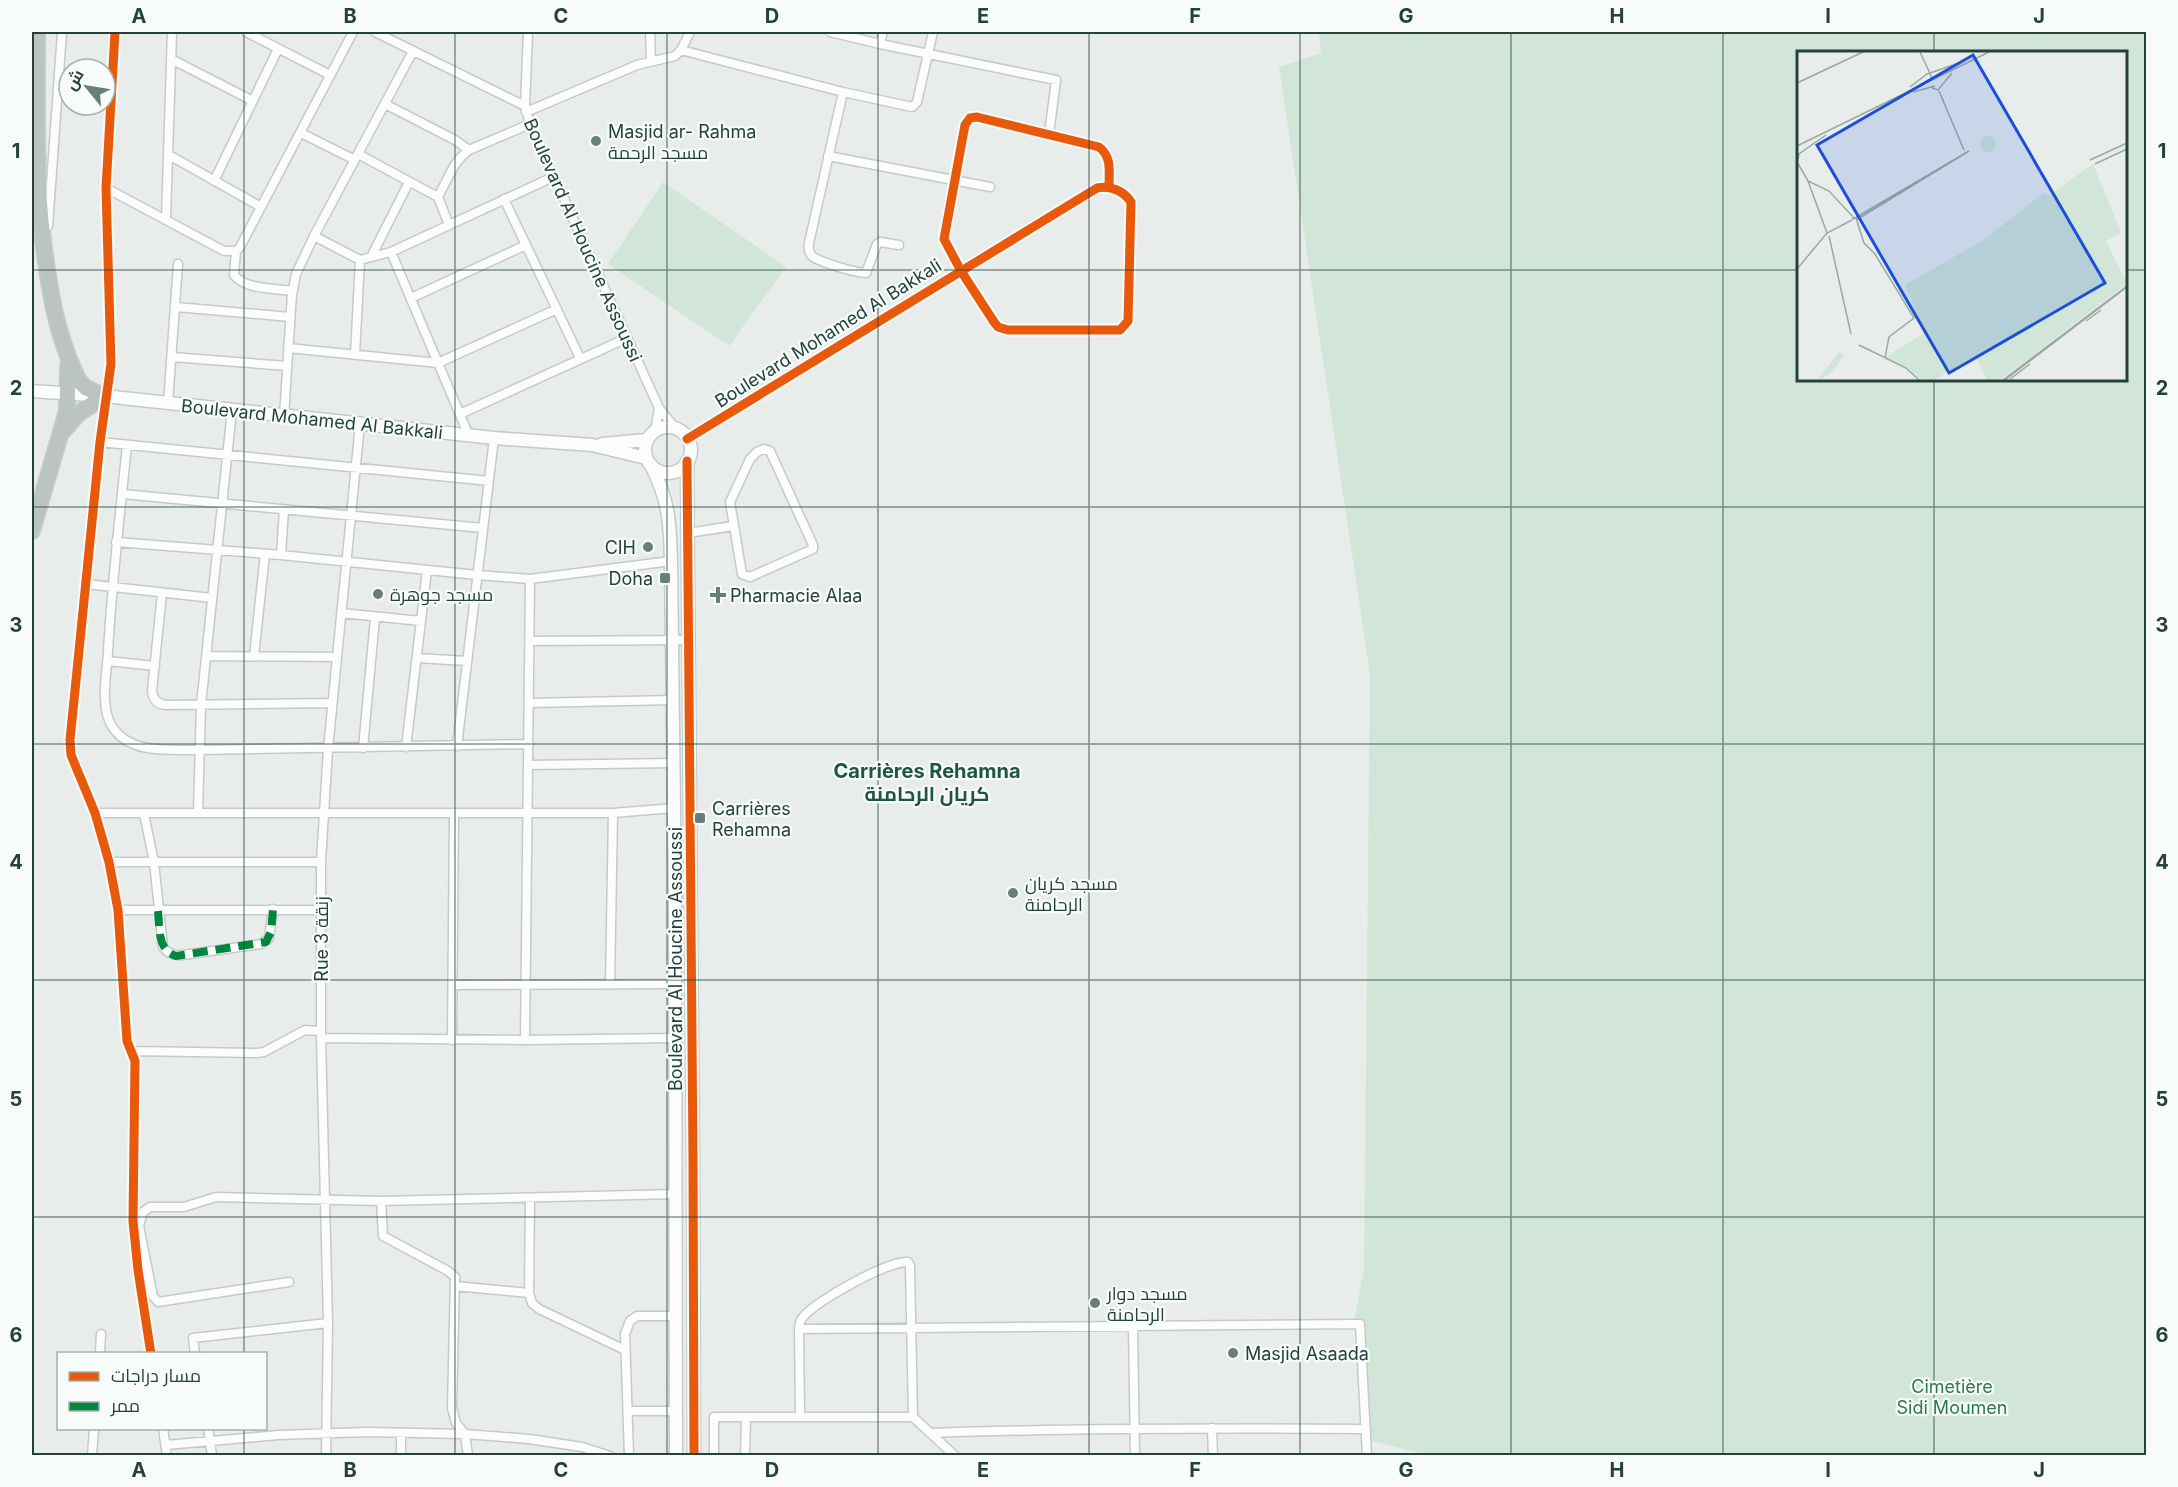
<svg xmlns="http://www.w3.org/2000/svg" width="2178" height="1487" viewBox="0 0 2178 1487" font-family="Inter,Cairo,sans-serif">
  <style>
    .green { fill: #d1e6d8; fill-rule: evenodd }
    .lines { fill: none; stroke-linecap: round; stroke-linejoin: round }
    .street-casing { stroke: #c5cac8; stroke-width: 11 }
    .secondary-casing { stroke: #c3cbc8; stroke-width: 15 }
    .highway-casing { stroke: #c3ccc9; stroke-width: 18 }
    .street { stroke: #fcfcfc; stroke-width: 8 }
    .secondary { stroke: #fcfcfc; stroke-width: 12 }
    .highway { stroke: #bcc4c2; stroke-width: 15 }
    .quiet { stroke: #00873e; stroke-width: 8; stroke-dasharray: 15 8; stroke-linecap: butt }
    .cycleway-casing { stroke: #f7fbf9; stroke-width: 13 }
    .cycleway { stroke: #e8590c; stroke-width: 9 }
    .grid { fill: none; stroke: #24423a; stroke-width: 1.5; stroke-opacity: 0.55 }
    .poi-dot { fill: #697e78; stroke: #f7fbf9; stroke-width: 2 }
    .labels { text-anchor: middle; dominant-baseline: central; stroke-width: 4.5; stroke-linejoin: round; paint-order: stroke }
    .poi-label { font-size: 18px; fill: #24423a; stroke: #f7fbf9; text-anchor: start }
    .street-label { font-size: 18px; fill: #24423a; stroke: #f7fbf9 }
    .park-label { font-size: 18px; fill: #2d7a4b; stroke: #f7fbf9 }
    .neighbourhood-label { font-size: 20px; font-weight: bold; fill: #1f5548; stroke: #f7fbf9 }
    .inset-road { fill: none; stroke: #9aa9a4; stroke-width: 1.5 }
    .view { fill: #1d4ed8; fill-opacity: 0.15; stroke: #1d4ed8; stroke-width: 3 }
    .inset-edge { fill: none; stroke: #24423a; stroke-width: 3 }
    .neatline { fill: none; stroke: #24423a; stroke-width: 2 }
    .grid-label { font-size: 20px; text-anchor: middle; font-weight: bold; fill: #24423a }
  </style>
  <rect width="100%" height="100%" fill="#e8edeb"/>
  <path class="green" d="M1319,32H2146V1455L1434,1456L1363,1439L1355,1316L1364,1269L1370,674L1279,67L1321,53ZM1798,52H2126V380H1798Z
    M663,182L786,267L729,346L608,264Z"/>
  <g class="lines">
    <g class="street-casing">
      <path id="street" d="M115,32L106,188L111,364L100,442L70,740L71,755L95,813L109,862L118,910L127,1041L135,1061L133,1221L138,1270L151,1354
        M246,32L330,75
        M375,32L525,106
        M528,32L525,106L530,124L659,408L676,429
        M650,32L651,61
        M830,32L880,44L1056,80L1049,134
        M880,44L883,32
        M681,50L843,92L912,107L917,102L933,32
        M171,59L253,101
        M843,92L809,243C808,248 808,252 812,256C819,262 856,273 866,273L877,244L880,242L899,245
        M385,104L455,140L469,150
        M526,112L637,65L675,56L681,50L690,32
        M301,133L355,160
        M358,154L438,197
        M169,155L261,207
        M828,156L990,187
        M214,181L278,49
        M106,188L224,251H236L240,247L353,32
        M504,199L580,358
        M166,218L172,32
        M449,225L438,197L454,166L461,157L469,150L530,124
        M48,226L62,32
        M314,236L360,260L391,252L553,177
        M236,251L234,275C246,290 274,288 293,291
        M391,252L469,436
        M371,257L409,182
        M411,298L526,245
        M176,307L290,317
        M288,348L438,363L557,309
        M355,355L360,260
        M172,357L287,366
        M168,403L178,264
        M460,414L627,338
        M284,416L292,294L296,274L314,236L413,51
        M655,431L659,408
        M687,439L1097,188C1110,185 1124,191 1131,202L1128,321L1120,330H1008L998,327L994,322L961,271L944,239L965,125L970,118L977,117L1099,147C1112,157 1109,171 1109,187
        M100,442L489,481
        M127,445C120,514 112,582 108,651C107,673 99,708 113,728C132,755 170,749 199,750L529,744
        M764,449L770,451L813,545V549L750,577L742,574L730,502L750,459L757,452Z
        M122,494L483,528
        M688,533L733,526
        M116,542L281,555L477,575L530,579L671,561
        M281,555L284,510
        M86,584L212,598
        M162,593L152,691C153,700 158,705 167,705L332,703
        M341,613L421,621
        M530,641L689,640
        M206,656L337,657
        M254,656L265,554
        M417,658L467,661
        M108,661L155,666
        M529,703L673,700
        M457,746L494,438
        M406,747L427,570
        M363,748L375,618
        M528,765L674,763
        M95,813H613L674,808
        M198,813L201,705L232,410
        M144,814L154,862L163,947C168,954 174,956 183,955L261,944L269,938L273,909
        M109,862H321
        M118,910H321
        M453,985L675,984
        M610,985L613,813
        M321,1038L525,1040L675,1038
        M452,1040L454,813
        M525,1040L530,579
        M132,1051L257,1053L264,1052L305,1030L321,1031
        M530,1198L529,1293L532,1303L539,1309L625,1350
        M381,1201L383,1236L448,1271L455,1277L452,1408L456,1423L465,1434L468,1456
        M289,1282L158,1302L153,1296L139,1226L143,1212L150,1207H184L216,1197L381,1201L676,1194
        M455,1286L529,1293
        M1133,1326L1135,1456
        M799,1329L1360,1324L1367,1456
        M100,1354L101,1334
        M195,1354L193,1338L328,1323
        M628,1411H676
        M800,1416L799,1329C799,1324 800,1320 804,1316C816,1301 889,1260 908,1262L910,1266L913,1417
        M163,1428L167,1456
        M208,1428L212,1456
        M1212,1428L1213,1456
        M930,1433C1075,1428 1220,1428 1366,1429
        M166,1445L278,1435L367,1432L465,1434L529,1439L582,1447L610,1456
        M92,1456L94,1428
        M326,1456L328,1323L321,1038V862L328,749L360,424
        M401,1456V1433
        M629,1456L625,1334L630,1321L637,1316H677
        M714,1456V1417H913L955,1456
        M745,1456L746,1417"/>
    </g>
    <g class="secondary-casing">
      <path id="secondary" d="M32,391L104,396L494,438L592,445L646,458
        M645 450a23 23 0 1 1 46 0a23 23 0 1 1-46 0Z
        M602,444L647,440
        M687,461L693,1157L694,1456
        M651,465C669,501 670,522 671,561L675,894L676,1456"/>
    </g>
    <g class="highway-casing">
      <path id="highway" d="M37,32C37,113 34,194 48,275C53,311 62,348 79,381L86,388L104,396
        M64,430L78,414L104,396
        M32,531L67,411L68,366"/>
    </g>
    <use href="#street" class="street"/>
    <use href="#secondary" class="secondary"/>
    <use href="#highway" class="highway"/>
    <path class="quiet" d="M158,911C160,928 157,950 176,956L266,942L271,932L273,909"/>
    <g class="cycleway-casing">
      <path id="cycleway" d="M115,32L106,188L111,364L100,442L70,740L71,755L95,813L109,862L118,910L127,1041L135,1061L133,1221L138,1270L151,1354
        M687,439L1097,188C1110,185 1124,191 1131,202L1128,321L1120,330H1008L998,327L994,322L961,271L944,239L965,125L970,118L977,117L1099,147C1112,157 1109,171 1109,187
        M687,461L693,1157L694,1456"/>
    </g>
    <use href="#cycleway" class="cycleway"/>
  </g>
  <path class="grid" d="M244,32V1354M455,32V1456M667,32V1456M878,32V1456M1089,32V1456M1300,32V1456M1511,32V1456M1723,32V1456M1934,32V52M32,270H1798M2126,270H2146M1934,380V1456M32,507H2146M32,744H2146M32,980H2146M32,1217H2146M244,1428V1456"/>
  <g class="poi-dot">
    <circle cx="596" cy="141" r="6"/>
    <circle cx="648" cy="547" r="6"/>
    <rect x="659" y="572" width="12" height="12" rx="3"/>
    <circle cx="378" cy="594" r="6"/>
    <path d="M715 586h6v6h6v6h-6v6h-6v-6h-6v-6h6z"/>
    <rect x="694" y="812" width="12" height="12" rx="3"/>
    <circle cx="1013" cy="893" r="6"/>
    <circle cx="1095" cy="1303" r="6"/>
    <circle cx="1233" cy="1353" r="6"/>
  </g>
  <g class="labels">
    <g class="poi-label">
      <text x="608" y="131">Masjid ar- Rahma<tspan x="608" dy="21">مسجد الرحمة</tspan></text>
      <text x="636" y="547" text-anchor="end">CIH</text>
      <text x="653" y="578" text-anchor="end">Doha</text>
      <text x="390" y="594">مسجد جوهرة</text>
      <text x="730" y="595">Pharmacie Alaa</text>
      <text x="712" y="808">Carrières<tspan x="712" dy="21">Rehamna</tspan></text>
      <text x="1025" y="883">مسجد كريان<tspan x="1025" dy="21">الرحامنة</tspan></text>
      <text x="1107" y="1293">مسجد دوار<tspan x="1107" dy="21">الرحامنة</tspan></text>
      <text x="1245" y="1353">Masjid Asaada</text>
    </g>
    <g class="street-label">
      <text transform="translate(583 240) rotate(66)">Boulevard Al Houcine Assoussi</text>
      <text transform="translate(828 333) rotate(-32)">Boulevard Mohamed Al Bakkali</text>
      <text transform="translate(312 419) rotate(6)">Boulevard Mohamed Al Bakkali</text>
      <text transform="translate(321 939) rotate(-90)">Rue 3 زنقة</text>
      <text transform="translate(675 959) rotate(-90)">Boulevard Al Houcine Assoussi</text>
    </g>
    <g class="park-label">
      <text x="1952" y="1386">Cimetière<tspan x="1952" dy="21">Sidi Moumen</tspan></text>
    </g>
    <g class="neighbourhood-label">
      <text x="927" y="771">Carrières Rehamna<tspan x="927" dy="23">كريان الرحامنة</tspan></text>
    </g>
  </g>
  <g transform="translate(1797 51)">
    <rect width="330" height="330" fill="#e8edeb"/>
    <path d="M183 93a8 8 0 1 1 16 0a8 8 0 1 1-16 0ZM296,113L324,182L309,190L330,233L203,329H190L178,305L137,329H125L110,316L89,306L127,282L108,234L188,188L246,142L251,145ZM42,301L47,305L32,324L20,329Z" fill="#d1e6d8"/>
    <path class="inset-road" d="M123,1L136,29M0,32L66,1M113,36L130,23L162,12M135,37L141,39L155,22M142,40L167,99M116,41L138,35M0,95L192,1M1,108L2,103L29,84M293,109L330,92M0,111L11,130L32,140L57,167M298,113L330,98M11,130L30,182M58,167L172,100L59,169M55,168L59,167L67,192L78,203L117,267L92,286L88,307M32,185L54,283M0,218L30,182L55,169M289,270L304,259M62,294L109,317L122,329M213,328L233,313M206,329L330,235M208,329L330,236"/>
    <path class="view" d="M176,4L308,232L152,322L20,94Z"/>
    <rect width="330" height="330" class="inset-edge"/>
  </g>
  <rect width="2178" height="1487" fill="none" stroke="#f7fbf9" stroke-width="66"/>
  <rect x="57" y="1352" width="210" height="78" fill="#f7fbf9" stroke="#a3b1ad" stroke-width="1.5"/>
  <rect x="69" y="1372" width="30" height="9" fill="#e8590c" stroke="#a3b1ad" stroke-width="1.5"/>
  <text x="111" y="1382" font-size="18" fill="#24423a">مسار دراجات</text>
  <rect x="69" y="1402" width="30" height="9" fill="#00873e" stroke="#a3b1ad" stroke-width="1.5"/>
  <text x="111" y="1412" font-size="18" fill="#24423a">ممر</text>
  <g transform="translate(87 87) rotate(300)"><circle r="28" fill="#f7fbf9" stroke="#a3b1ad" stroke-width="1.5"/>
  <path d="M0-4.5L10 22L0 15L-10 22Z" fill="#697e78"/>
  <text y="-9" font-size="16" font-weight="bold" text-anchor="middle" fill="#24423a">ش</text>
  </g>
  <rect x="33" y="33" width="2112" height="1421" class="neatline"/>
  <g class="grid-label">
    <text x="139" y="23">A</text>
    <text x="350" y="23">B</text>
    <text x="561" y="23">C</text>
    <text x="772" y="23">D</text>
    <text x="983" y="23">E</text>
    <text x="1195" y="23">F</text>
    <text x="1406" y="23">G</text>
    <text x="1617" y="23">H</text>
    <text x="1828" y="23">I</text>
    <text x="2039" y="23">J</text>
    <text x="16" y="158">1</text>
    <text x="2162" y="158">1</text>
    <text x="16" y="395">2</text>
    <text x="2162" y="395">2</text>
    <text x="16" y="632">3</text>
    <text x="2162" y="632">3</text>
    <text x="16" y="869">4</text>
    <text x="2162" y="869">4</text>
    <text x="16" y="1106">5</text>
    <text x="2162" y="1106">5</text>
    <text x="16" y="1342">6</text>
    <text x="2162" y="1342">6</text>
    <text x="139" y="1477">A</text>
    <text x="350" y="1477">B</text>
    <text x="561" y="1477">C</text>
    <text x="772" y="1477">D</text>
    <text x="983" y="1477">E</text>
    <text x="1195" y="1477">F</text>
    <text x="1406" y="1477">G</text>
    <text x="1617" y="1477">H</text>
    <text x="1828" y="1477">I</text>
    <text x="2039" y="1477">J</text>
  </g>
</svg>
